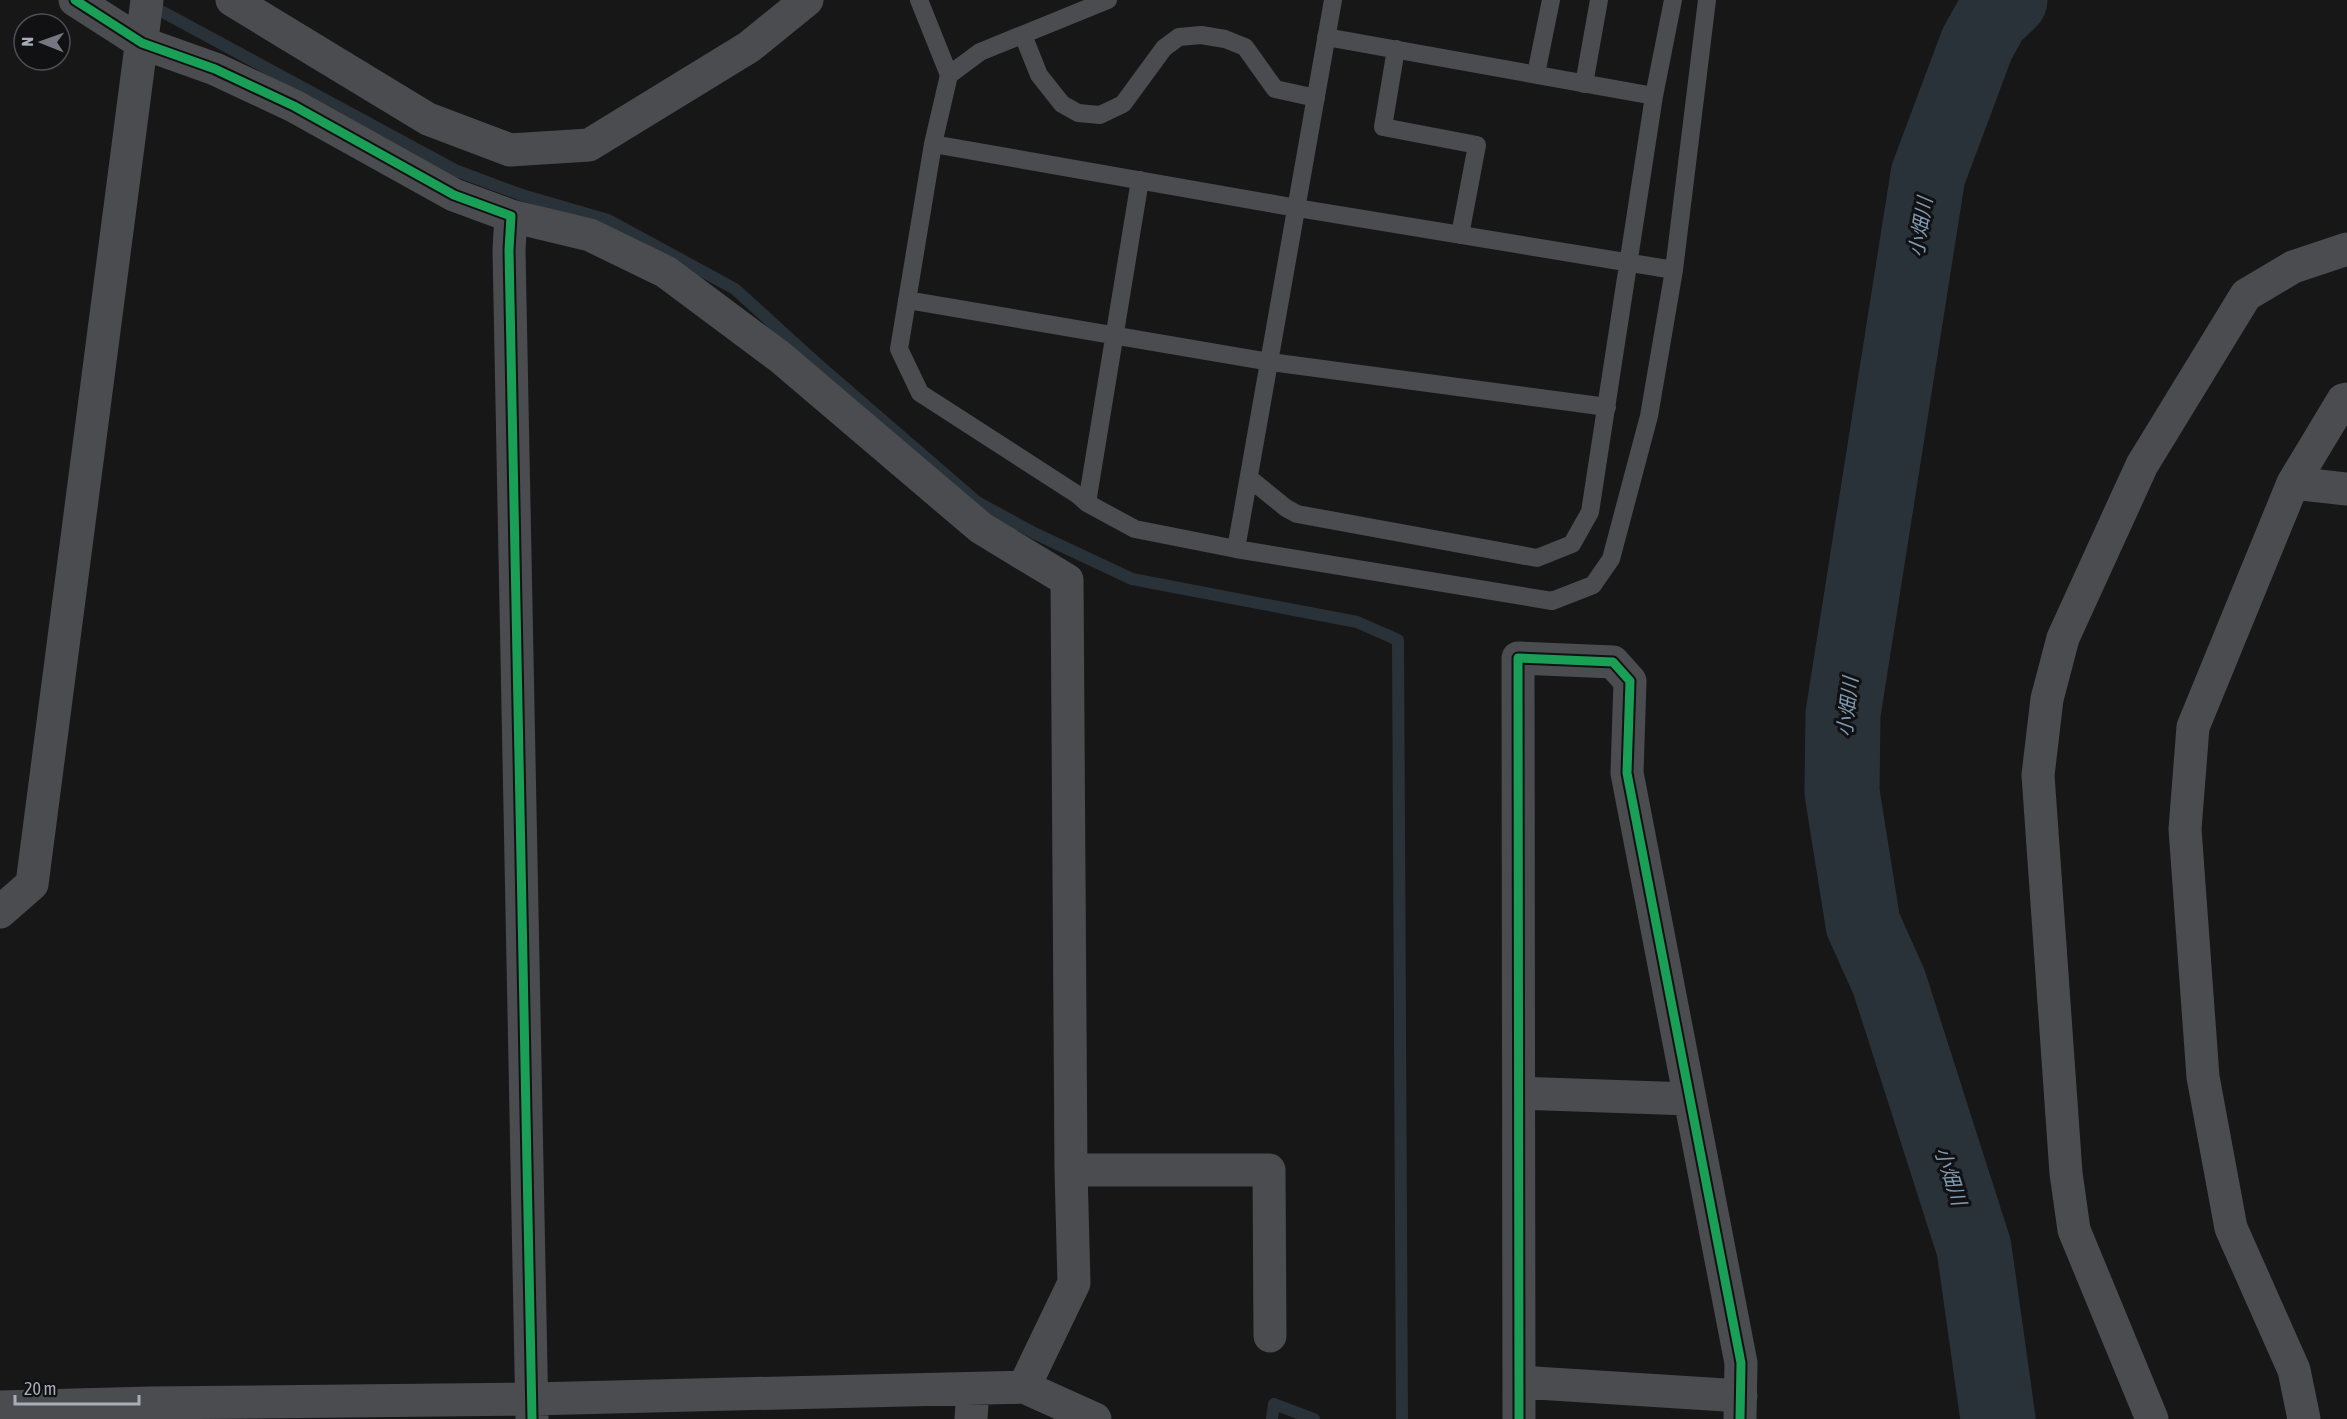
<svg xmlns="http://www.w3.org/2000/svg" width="2347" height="1419" viewBox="0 0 2347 1419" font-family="'Asap Condensed','Noto Sans JP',sans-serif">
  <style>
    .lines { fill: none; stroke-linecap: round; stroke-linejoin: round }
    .stream { stroke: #2a3239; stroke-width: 12 }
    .river { stroke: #2a3239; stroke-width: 75 }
    .service { stroke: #4b4c50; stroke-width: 18 }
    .minor { stroke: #4b4c50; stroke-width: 33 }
    .tertiary { stroke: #4b4c50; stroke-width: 33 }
    .cycleway-casing { stroke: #111113; stroke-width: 13 }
    .cycleway { stroke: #1a9f57; stroke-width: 9 }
    .labels { text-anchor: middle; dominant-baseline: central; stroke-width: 6; stroke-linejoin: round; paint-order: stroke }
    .water-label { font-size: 20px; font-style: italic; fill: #7f9bb3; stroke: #111113 }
  </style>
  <rect width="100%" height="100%" fill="#171717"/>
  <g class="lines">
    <path class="stream" d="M148,4L457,171L522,195L608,220L735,289L814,361L977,502L1034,533L1132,579L1357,622L1398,640L1402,1419
      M1272,1419L1274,1404L1314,1419"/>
    <path class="river" d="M1998,1419L1974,1248L1889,982L1863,924L1842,792L1843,714L1928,175L1977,44L1992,17L2010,0"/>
    <path class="service" d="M919,0L949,75
      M1108,0L980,52L949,75L933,144L899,349L920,393L1078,495L1087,503L1135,529L1236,549L1552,601L1593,585L1611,559L1649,416L1674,270L1707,0
      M1023,35L1039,75L1062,104L1078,113L1100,115L1123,104L1164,48L1179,37L1201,35L1225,39L1245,47L1275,89L1316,98
      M1326,37L1654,96
      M1396,49L1383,127L1477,145L1460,235
      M1536,74L1551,0
      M1584,84L1599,0
      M933,144L1297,208L1674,270
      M907,300L1270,362L1607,407
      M1249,478L1286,508L1297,514L1537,558L1572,544L1590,512L1654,96L1673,0
      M1087,503L1140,180
      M1236,549L1333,0"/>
    <path class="minor" d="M75,0L142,43L215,69L294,106L454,195L511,216L509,250L532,1419
      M232,0L428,119L510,150L589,145L749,47L807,0
      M511,216L590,235L666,272L780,357L981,528L1067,580L1071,1170L1074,1283L1024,1387
      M2293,483L2347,489
      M1519,1093L1690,1099
      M1071,1170H1269L1270,1336
      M1520,1382L1741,1396
      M0,1407L150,1403L532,1399L1024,1387L1095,1419
      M971,1419L973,1389
      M1519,1419L1518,658L1613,662L1630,681L1627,773L1741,1363L1740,1419
      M2152,1419L2074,1230L2066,1173L2038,775L2047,699L2063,638L2142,465L2246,295L2293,267L2347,249
      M2304,1419L2294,1370L2231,1228L2203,1077L2185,829L2193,727L2293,483L2343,400L2347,399"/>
    <path class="tertiary" d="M0,912L32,884L147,0"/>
    <g class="cycleway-casing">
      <path id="cycleway" d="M75,0L142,43L215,69L294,106L454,195L511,216L509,250L532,1419
        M1519,1419L1518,658L1613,662L1630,681L1627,773L1741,1363L1740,1419"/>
    </g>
    <use href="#cycleway" class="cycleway"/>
  </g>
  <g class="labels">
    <g class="water-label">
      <text transform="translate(1920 227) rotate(-81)">小畑川</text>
      <text transform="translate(1847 707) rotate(-84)">小畑川</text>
      <text transform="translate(1951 1176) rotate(72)">小畑川</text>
    </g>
  </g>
  <g transform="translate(42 42) rotate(271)"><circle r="28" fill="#111113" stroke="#4d4f55" stroke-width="1.5"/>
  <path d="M0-4.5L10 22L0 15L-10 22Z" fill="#757880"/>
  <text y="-9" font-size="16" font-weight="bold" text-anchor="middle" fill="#a8adb8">N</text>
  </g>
  <path d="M15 1395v9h124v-9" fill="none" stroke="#a8adb8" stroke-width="3"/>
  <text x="24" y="1395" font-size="18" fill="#a8adb8" stroke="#111113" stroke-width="4.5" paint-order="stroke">20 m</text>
</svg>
